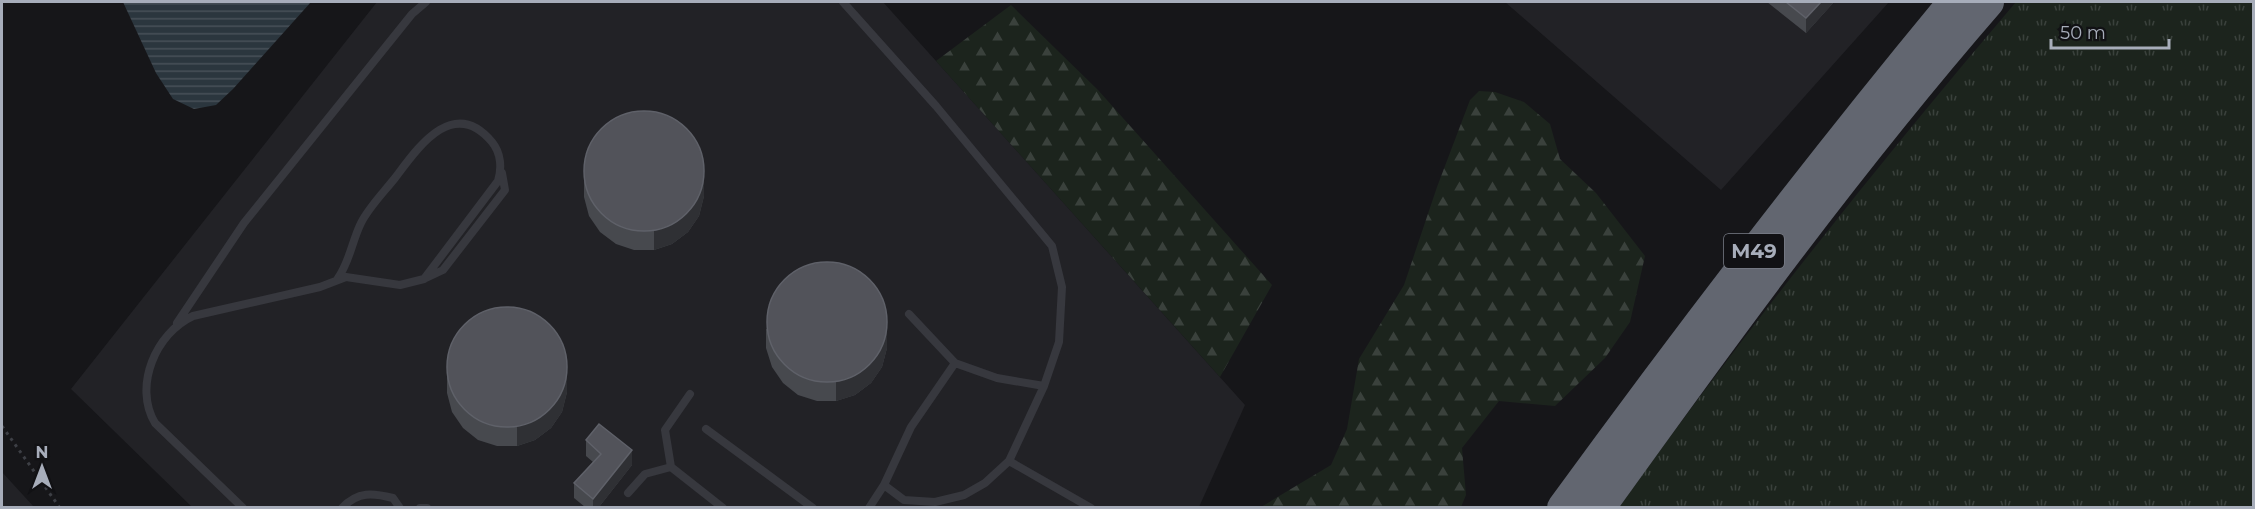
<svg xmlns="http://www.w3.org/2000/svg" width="2255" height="509" viewBox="0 0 2255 509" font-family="Montserrat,sans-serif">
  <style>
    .built { fill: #222226 }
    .grass { fill: url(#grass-tufts) }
    .forest { fill: url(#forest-firs) }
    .water { fill: url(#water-rules) }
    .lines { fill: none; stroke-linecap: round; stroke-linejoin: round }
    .path { stroke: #3d3f45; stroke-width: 3; stroke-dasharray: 3 4.5; stroke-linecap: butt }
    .lane { stroke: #37383e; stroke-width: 8 }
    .highway { stroke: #626670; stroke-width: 32 }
    .wall { fill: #47494e }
    .shaded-wall { fill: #2f3034 }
    .building { fill: #52535a; stroke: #5f6169; stroke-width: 1.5 }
    .labels { text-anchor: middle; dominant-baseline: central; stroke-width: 6; stroke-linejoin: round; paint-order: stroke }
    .shield { fill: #111114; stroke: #7a7e88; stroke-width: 1.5 }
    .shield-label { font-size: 20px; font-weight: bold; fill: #a7adba }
  </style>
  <defs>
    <pattern id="grass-tufts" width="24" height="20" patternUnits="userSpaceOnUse" patternTransform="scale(1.5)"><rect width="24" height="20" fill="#1c241d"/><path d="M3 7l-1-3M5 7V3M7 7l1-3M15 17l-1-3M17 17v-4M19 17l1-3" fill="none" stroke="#3a413c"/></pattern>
    <pattern id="forest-firs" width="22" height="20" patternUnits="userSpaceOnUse" patternTransform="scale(1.5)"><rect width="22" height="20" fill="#1c241d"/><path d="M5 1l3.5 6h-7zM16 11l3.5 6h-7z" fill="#3a413c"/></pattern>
    <pattern id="water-rules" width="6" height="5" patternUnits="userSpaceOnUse" patternTransform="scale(1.5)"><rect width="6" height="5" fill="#2b363e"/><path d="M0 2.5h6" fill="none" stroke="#475058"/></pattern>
  </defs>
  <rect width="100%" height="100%" fill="#161619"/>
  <path class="built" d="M377,2H883L1245,405L1199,507L193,508L71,389Z
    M1505,2H1889L1721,190Z
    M2,472L34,507H2Z"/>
  <path class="grass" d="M2016,2H2253V507H1619C1744,333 1877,165 2016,2Z"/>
  <path class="forest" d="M1011,5L1098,90L1272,285L1220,377L936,61Z
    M1479,91L1495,92L1524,102L1550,124L1560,159L1596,193L1645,256L1630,322L1605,358L1555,406L1499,401L1462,448L1466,495L1461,507H1261L1331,465L1347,429L1359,359L1404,285L1437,187L1470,100Z"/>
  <path class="water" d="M123,2H311L233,89L216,105L194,109L173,99L156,73Z"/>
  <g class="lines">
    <path class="path" d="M2,426L60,508"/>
    <path class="lane" d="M843,2L936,106L1052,246L1062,287L1059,342L1044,386L1009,461L985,483L964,495L935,502L904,500L884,485
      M426,278L443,270L505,190L502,173
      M909,314L955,363L997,378L1044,386
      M177,323L244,223L412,14L426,2
      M690,394L665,430L671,467L723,508
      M706,429L813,508
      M1009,461L1091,508
      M628,493L645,474L671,467
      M243,508L155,423C133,386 156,333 193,316L320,287L346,277L400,285L424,279L498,181C502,168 501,153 492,142C453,95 417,149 395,178C384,192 369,207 361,223C352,241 350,261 338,278
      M342,508C358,491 373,493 393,498L400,508
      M420,508H427
      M869,508L884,485L911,427L955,363"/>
    <path class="highway" d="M1563,508C1689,335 1818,166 1954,2
      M1599,508C1723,335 1849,162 1988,2"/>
  </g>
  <path class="wall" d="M1767,2H1834L1806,33Z
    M584,177L704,196L699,216L688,232L672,244L654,250H634L616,244L600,232L589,216L584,197Z
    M766,329L887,348L882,367L871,383L855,395L836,401H817L798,395L783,383L772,367L766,348Z
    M447,373L567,392L562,412L551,428L535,440L517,446H497L478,440L463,428L452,412L447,393Z
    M586,440L632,465L599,507H585L574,498V483L593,462L586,456Z"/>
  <path class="shaded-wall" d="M1821,2H1834L1806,33V18Z
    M704,176V196L699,216L688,232L672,244L654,250V230Z
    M887,328V348L882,367L871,383L855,395L836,401V382Z
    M567,372V392L562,412L551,428L535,440L517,446V426Z
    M632,450V465L599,507H593V499Z"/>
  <path class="building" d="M1786,2H1821L1806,18Z
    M584 171a60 60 0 1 1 120 0a60 60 0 1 1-120 0Z
    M767 322a60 60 0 1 1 120 0a60 60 0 1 1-120 0Z
    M447 367a60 60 0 1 1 120 0a60 60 0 1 1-120 0Z
    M599,424L632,450L593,499L574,483L601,454L586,440Z"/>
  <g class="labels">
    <rect class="shield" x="1724" y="234" width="60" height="34" rx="4.5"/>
    <g class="shield-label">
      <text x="1754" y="251">M49</text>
    </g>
  </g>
  <rect width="2255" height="509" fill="none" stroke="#a7adba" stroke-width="6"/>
  <g transform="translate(42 467)" stroke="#111114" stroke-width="4.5" paint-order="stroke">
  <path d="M0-4.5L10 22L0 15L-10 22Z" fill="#a7adba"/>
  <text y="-9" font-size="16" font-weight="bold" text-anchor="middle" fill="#a7adba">N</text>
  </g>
  <path d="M2051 39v9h118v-9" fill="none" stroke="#a7adba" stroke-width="3"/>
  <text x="2060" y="39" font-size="18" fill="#a7adba" stroke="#111114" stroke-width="4.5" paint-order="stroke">50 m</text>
</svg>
